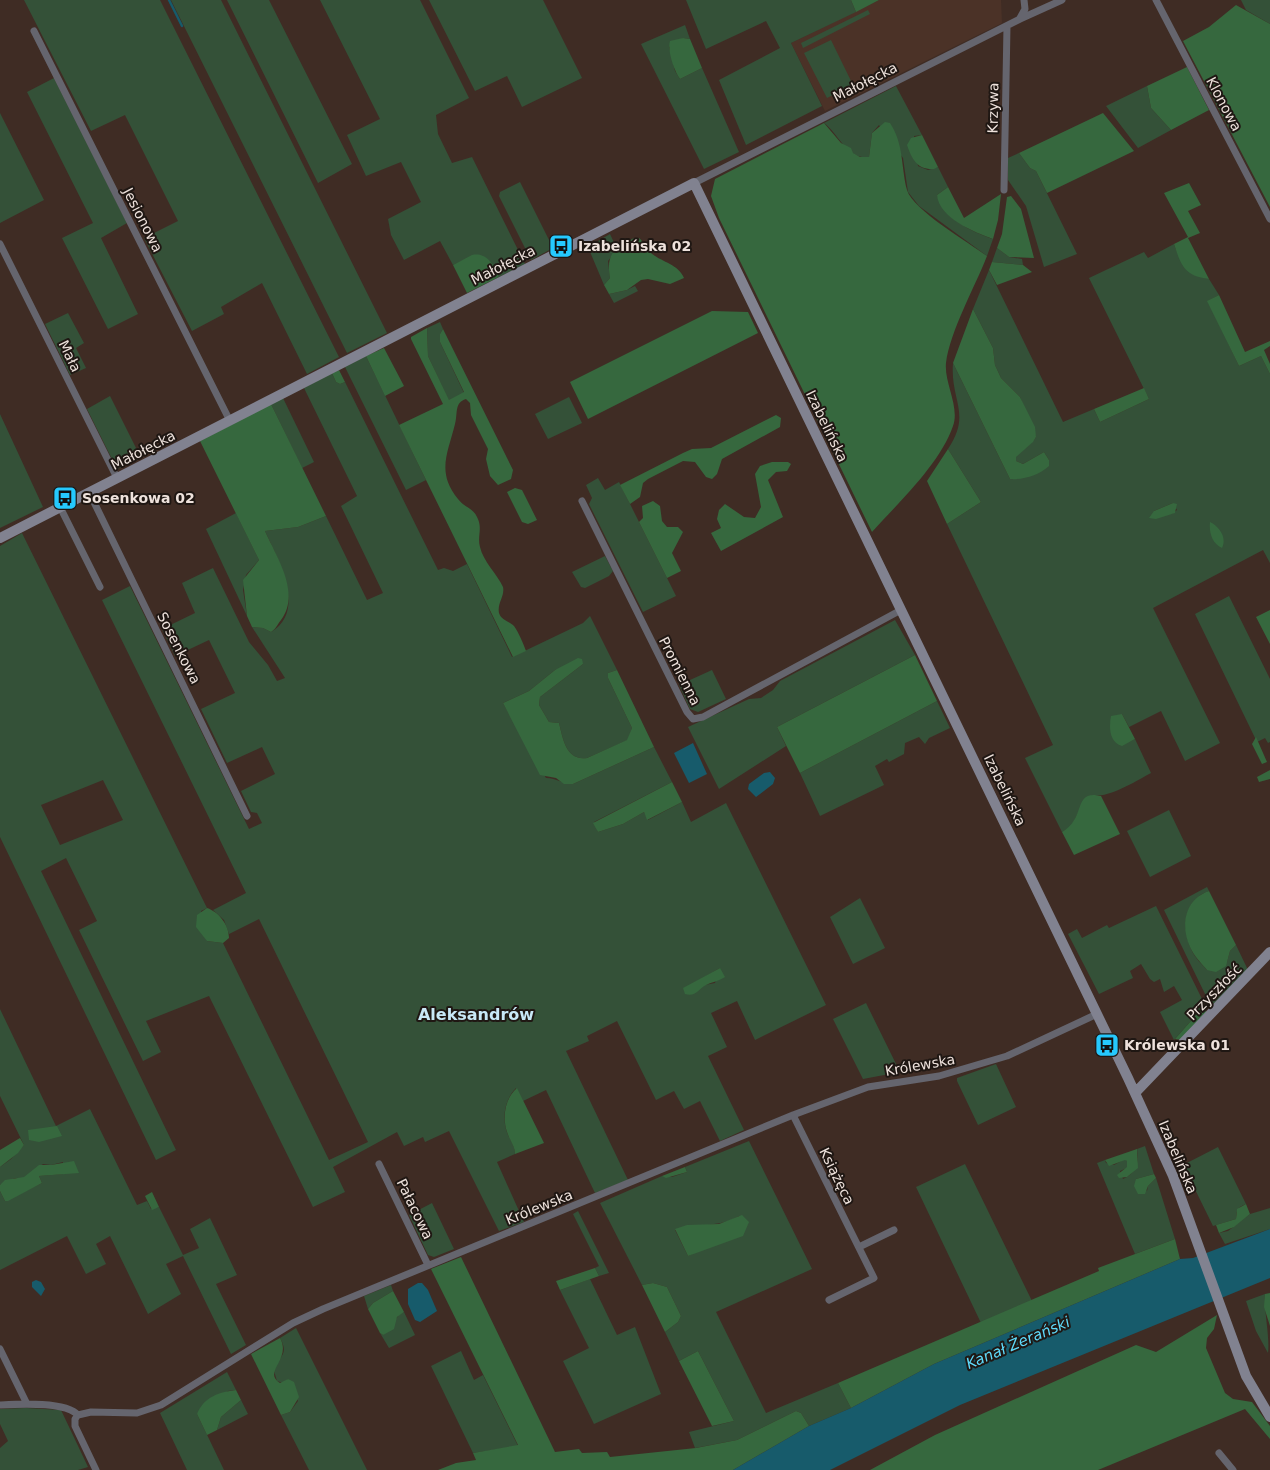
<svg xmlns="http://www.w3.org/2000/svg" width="1270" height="1470" viewBox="0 0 1270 1470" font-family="'DejaVu Sans',sans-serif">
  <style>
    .built { fill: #4b3227 }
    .green { fill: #345138; fill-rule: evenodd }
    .forest { fill: #36683e }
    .water { fill: #175b6b }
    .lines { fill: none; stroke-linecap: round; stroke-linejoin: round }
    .stream { stroke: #175b6b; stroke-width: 2.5 }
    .street { stroke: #65656e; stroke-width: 7 }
    .secondary { stroke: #818290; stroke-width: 10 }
    .labels { text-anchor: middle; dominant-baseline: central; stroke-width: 4; stroke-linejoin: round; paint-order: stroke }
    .street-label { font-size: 14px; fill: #eee2dc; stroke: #1f1713 }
    .poi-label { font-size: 14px; font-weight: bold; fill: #eee2dc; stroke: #1f1713; text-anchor: start }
    .water-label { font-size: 15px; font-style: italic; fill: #5fdafa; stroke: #1f1713 }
    .quarter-label { font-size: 16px; font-weight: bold; fill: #c8e8f7; stroke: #1f1713 }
  </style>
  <rect width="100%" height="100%" fill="#3f2c24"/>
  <path class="built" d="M879,0H1001L1002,23L825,111L791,43Z"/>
  <path class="green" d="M24,0H160L339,357L307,374L262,283L221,307L224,314L192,331L144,238L178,221L125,115L91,131Z
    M171,0H221L387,333L347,353Z
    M227,0H269L352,164L318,183Z
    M320,0H420L469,98L436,115L438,134L452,163L472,157L525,264L499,277C487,250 477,253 453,265L440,241L404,260L391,235L388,219L421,202L401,162L366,176L347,135L380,119Z
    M429,0H543L582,78L522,107L507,76L475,91Z
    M686,0H851L856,12L791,43L822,106L746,145L719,80L780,48L766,21L706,49Z
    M1241,0H1270V24L1246,10Z
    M868,10L870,14L803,48L801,43Z
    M685,25L690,39L683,38L669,47L675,71L680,79L702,68L739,152L704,169L641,44Z
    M831,40L853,85L827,98L804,53Z
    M54,78L127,223L101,238L138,314L108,329L62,238L93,223L27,92Z
    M896,86L922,135L914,136L918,166L928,170L938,167L948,187L937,195C945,219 970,231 993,239L987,256L919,206L908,192L903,158L879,125L872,133L869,157C847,160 839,134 824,123Z
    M1147,86L1151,108L1171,130L1138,148L1106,106Z
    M0,113L44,200L0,223Z
    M1019,153L1030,168L1036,171L1077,254L1044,267L1026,206L1008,180V158Z
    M520,182L553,248L531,260L499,196L500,192Z
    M610,234L617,249L608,261L610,278L604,285L588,247Z
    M1174,244C1179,260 1193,277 1209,279L1219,295L1208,301L1239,366L1261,356L1270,374V563L1263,550L1153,608L1220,743L1185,761L1161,711L1129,727L1122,714V745L1135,739L1151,773C1138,780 1109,798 1095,795L1080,809L1071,827L1062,832L1025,758L1053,745L947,524L981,502L948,449C972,413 950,401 953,363L1010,479L1049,460L1044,452L1023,464L1016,461L1015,457C1022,449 1031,446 1036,437L1020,397L1001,378L995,365L993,348L973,309L989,270L1063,422L1094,409L1100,422L1149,399L1089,278L1144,252L1148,258ZM1173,503L1177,510L1172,514L1154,511Z
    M997,248L1009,257L1022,259L1023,265L992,262Z
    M635,286L638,291L614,303L609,294L627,290Z
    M68,313L84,343L76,348L86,368L70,375L45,324Z
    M440,322L443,329L440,334V342L464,393L449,401L428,356L427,328Z
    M366,356L426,480L406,490L345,367Z
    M332,373L336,382L340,384L345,382L438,570L444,568L453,571L467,564L512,657L583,623L590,616L617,670L608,673V678L632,728L628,740L587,758C566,761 563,739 559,723L549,722L539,705L540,697L583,664L555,670L529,691L503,703L546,778C557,778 562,784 573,784L654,747L672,782L594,822L598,832L623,824L644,812L648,820L682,802L691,822L726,803L826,1005L755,1040L737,1001L711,1013L727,1047L708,1056L744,1130L720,1141L700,1101L684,1109L674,1091L656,1100L617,1021L587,1036L589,1041L566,1051L628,1180L595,1193L546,1090L523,1101L516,1088C506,1098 502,1114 506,1129C508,1138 515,1144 515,1154L497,1162L524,1222L499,1231L449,1131L425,1142L423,1137L404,1146L397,1132L333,1167L345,1192L313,1207L209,996L146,1021L161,1052L143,1061L79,930L97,921L66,858L41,871L176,1150L156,1160L0,837V546L22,533L207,908L201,911L207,941L223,943L329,1160L368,1142L259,919L229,934L224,920L213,910L246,893L102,600L130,586L249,829L262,823L257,813L251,812L241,791L275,774L262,747L227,763L201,709L235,693L209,640L175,656L162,629L195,613L182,583L213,568L249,642L268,665L277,681L285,678L252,627L263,628L271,632C308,610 277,558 265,531L298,527L326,516L367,600L383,593L341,506L357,496L304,388ZM103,780L123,820L60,845L41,805ZM720,968L715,983L683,989Z
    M110,396L141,458L117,469L87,409Z
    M569,397L582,423L548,439L535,414Z
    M283,398L314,462L302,468L271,404Z
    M0,414L43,507L0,528Z
    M598,478L605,490L619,482L676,596L643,612L589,504L592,498L586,485Z
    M236,513L259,560L246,575L243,590L247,616L206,529Z
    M605,556L613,571L609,576L585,588L581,587L572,572Z
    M1229,596L1270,679V742L1268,743L1265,738L1257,742L1195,614Z
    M895,620L915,655L777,727L786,746L719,789L688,727L749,699L761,698L773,690L780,681Z
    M712,670L726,699L698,712L690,709L679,685Z
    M937,701L950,728L929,738L925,744L919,737L905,743L904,754L889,762L887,759L875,766L884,785L820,816L800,773Z
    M1169,810L1191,856L1150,877L1127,831Z
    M1207,887L1209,891C1183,900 1181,929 1192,951C1195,958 1202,964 1207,970L1227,962L1230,951L1236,945L1248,970L1214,1004L1206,996L1164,910Z
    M860,898L885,948L853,964L830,917Z
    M1156,906L1205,1005L1174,1040L1160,1012L1182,1000L1174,986L1164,992L1160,979L1154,982L1150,979L1141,964L1130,971L1133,978L1099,994L1068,934L1077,929L1082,938L1107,925L1109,928Z
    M866,1003L900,1072L863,1079L833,1019Z
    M0,1009L56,1126L90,1109L137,1205L147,1201L151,1209L159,1207L183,1255L199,1248L190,1229L210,1218L237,1275L216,1284L246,1345L231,1354L183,1256L166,1264L181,1294L148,1314L110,1236L96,1244L106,1264L86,1274L67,1236L0,1270V1191L5,1201L42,1183L39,1176L63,1174V1162L51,1165L43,1164L24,1178H15L0,1185V1167L11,1159L24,1145L0,1096Z
    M996,1064L1016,1107L978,1125L957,1081V1078Z
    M749,1141L812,1269L716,1312L766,1413L838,1383L851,1408L809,1426L801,1413L796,1411L737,1440L695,1448L689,1432L734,1421L698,1351L679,1361L665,1332L678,1322L681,1316L667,1287L653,1283L642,1285L600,1203L662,1176L672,1177L687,1172L685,1167ZM739,1216L748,1224L744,1229L688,1256L675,1230C696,1223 719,1228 739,1216Z
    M1145,1146L1154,1174L1136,1179L1147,1191L1148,1186L1156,1178L1175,1239L1135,1254L1097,1163L1105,1160L1106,1163L1114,1165L1125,1159L1127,1161V1168L1120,1171L1123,1179C1137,1172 1139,1164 1137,1149Z
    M1218,1147L1246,1204C1238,1207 1236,1210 1236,1219L1213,1226L1183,1165Z
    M965,1164L1032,1301L981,1323L916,1187Z
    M432,1203L454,1249L434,1257L428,1255L409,1215Z
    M1270,1208V1229L1225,1244L1219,1233L1228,1231L1250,1214Z
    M578,1211L609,1273L599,1276L595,1268L599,1266L573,1214Z
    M590,1279L617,1335L635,1327L661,1394L594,1424L563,1361L589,1348L560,1290Z
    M391,1285L393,1291L373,1303L368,1309L364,1296Z
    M1265,1294C1264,1312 1270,1338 1268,1353L1256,1331L1246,1301Z
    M404,1312L415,1335L389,1348L380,1333L383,1335L399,1315Z
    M296,1328L367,1470H309L281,1415L290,1412L298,1401L288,1379L283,1383L277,1381L274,1371C278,1355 290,1356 280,1338Z
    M461,1351L474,1380L483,1375L518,1446L473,1453L431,1366Z
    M227,1372L236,1390L228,1391L197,1414L224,1470H187L160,1413Z
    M241,1400L248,1414L217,1430L221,1417Z
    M26,1408L61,1410L88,1467L78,1470H0V1448L8,1441L0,1424V1409Z"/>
  <path class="forest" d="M851,0H879L856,12Z
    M1236,5L1270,24V207L1183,41L1209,27Z
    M683,38L690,39L702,68L680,79C674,71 667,50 670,41Z
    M1187,67L1209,110L1171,130L1151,108L1147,86Z
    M1103,113L1134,151L1047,193L1036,171L1030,168L1019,153Z
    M885,122L890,123C904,144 901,167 907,190C913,210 968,242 987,256C975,287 950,331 946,363C944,383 960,407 953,426C940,464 899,502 872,532L719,218L711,196L715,179L824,123L841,143L851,148L853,153L860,157H869L872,133Z
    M922,135L938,167L934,169C917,170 912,159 907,145L911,138Z
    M1189,183L1201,205L1188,211L1200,233L1188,238L1209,279C1185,276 1181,266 1174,244L1188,237L1164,193Z
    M948,187L964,218L1001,194L998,220L993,239C974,232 939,218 937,195Z
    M1011,196L1021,209L1034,258L1009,257L997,248L1002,234L1007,197Z
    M634,238H639C644,242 645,247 649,251C659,262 678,263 684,278L670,284L648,279L641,280L627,290L609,294L604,285L610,278C606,255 613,248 634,238Z
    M472,255C487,252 494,265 499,277L467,293L453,265Z
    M992,262L1023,265L1032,272L997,285L989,270Z
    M1219,295L1245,352L1270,341V346L1264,350L1270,364V374L1261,356L1239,366L1207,301Z
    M973,309L993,348L995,365L1001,378L1020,397L1035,427L1036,437L1033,442L1016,457V461L1023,464L1044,452L1049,460V466C1039,475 1024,480 1010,479L953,363Z
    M712,311L748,312L758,333L588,419L570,382Z
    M427,328L428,356L449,400L464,392L440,342V334L443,329L513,470L511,479L498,485L490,476L486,459L488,449L471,415L470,403L466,399C454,403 458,413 455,424C448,453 436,472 458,499C464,507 473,508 477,517C483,528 477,536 480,547C483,561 497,574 503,587C505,596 497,603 499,613C501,620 509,621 514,626C519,633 523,643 526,651L513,657L399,425L443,404L411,339V337Z
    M384,348L404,386L385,396L366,356Z
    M339,370L345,382L340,384L336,382L332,373Z
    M1144,388L1149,399L1100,422L1094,409Z
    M271,404L326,516L298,527L265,531C277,558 301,593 281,620C277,625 276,629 271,632L263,628L252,627L247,616L243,580L259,560L200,441Z
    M776,415L781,418L780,427L722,459L717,474L712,479L706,477L695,462L683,461L648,479L643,483L640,497L630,504L620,485L683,453L692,449L711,448Z
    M948,449L981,502L947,524L927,481Z
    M772,462H788L791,464L787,471L776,472L768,480L783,517L721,551L711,533L721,528L717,519L719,510L725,504L744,517L755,518L761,507L755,474L760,466Z
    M515,488L522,490L537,520L528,524L522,522L507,492Z
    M653,501L660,506L662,521L667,527H678L683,532L672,553L681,571L667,578L639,522L643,518L642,506Z
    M1173,503L1177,504L1175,513L1156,519L1149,518L1154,511Z
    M1210,522C1220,527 1227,538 1222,548C1212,543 1209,533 1210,522Z
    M1270,610V644L1256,617Z
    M915,655L937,701L800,773L777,727Z
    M578,658L582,659L583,664L540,697L539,705L549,722L559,723C563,739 566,761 587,758L627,740L632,728L608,678V673L617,670L654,747L573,784H564L556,778L540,775L503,703L529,691L555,670Z
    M1122,714L1135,739L1122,746C1109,742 1109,727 1111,716Z
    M1256,737L1267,762L1262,764L1252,744Z
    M1270,770V779L1259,782L1257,777Z
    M672,782L682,802L647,820L644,812L623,824L598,832L593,823Z
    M1095,795L1101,796L1120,834L1074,855L1062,832C1085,819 1074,794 1095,795Z
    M1209,891L1236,945L1230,951L1226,966L1216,972L1207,970C1201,963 1194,956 1190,947C1180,925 1185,899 1209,891Z
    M207,908C219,912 229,925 229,938L223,943L207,941L196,927L197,915Z
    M720,968L725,977C719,981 712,982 706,985C697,990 696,997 685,994L683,988Z
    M1205,1005L1206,1014L1182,1040L1175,1039Z
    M517,1088L544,1143L515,1154C515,1146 510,1141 507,1132C502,1117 505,1098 517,1088Z
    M57,1126L62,1136L39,1142L29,1140L28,1130Z
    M20,1138L24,1145L18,1153L0,1167V1150Z
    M1137,1149L1138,1168L1127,1177L1119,1178L1117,1175L1127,1167V1161L1125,1160L1109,1166L1105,1160Z
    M74,1161L79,1173L39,1176L42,1183L8,1201H5L0,1191V1185L5,1180L24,1177L39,1165H51Z
    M685,1167L687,1172L666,1178L662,1176Z
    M1154,1174L1156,1178L1148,1186L1145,1194H1138L1134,1186L1136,1179Z
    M152,1192L159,1207L152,1210L145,1196Z
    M1246,1204L1250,1214L1234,1227L1219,1233L1216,1225L1236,1219L1237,1209Z
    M742,1215L749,1222L743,1236L688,1256L675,1229L687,1225L719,1224Z
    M1175,1239L1180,1259L934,1364L851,1408L838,1383L1099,1271L1098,1268Z
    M461,1257L555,1452L579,1449L582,1453L607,1452L610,1457L696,1448L737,1440L796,1411L801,1413L809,1426L733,1470H438L456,1463L476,1460L473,1453L518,1445L431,1269Z
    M595,1268L599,1276L560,1290L556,1281Z
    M653,1283L667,1287L681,1316L678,1322L665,1332L642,1285Z
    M393,1291L404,1312L397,1317L394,1329L383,1335L380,1333L368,1309L373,1303Z
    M1270,1293V1326L1264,1307L1265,1294Z
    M1217,1315L1214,1329L1207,1338L1206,1348L1225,1393L1233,1399L1252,1402L1270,1426V1439L1245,1409L1098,1470H870L935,1435L1136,1345L1156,1352Z
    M280,1338C292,1359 262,1372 280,1383L288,1379L294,1382L299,1397L290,1412L281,1415L251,1354Z
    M698,1351L734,1421L712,1426L679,1361Z
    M236,1390L241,1400L221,1417L217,1430L207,1435L197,1414C204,1397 219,1392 236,1390Z"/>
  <path class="water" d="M693,743L707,774L689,783L674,753Z
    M770,772L775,778L773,784L756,797L748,789L749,784L764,773Z
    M1270,1229V1278L960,1405L830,1470H733L809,1426L851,1408L934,1364L1180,1259L1193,1258Z
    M36,1280L41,1282L45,1289L41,1296L32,1287V1282Z
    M418,1283H422L428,1290L437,1311L420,1322L415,1320L408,1304V1289Z"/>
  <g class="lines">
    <path class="stream" d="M169,0L182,26"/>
    <path class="street" d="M1156,0L1270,219
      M1020,18L1025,9L1024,0
      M34,31L230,421
      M694,183L1020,19L1062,0
      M1004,190L1007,26
      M0,244L117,478
      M89,492L247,816
      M582,501L687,712L693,719L703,717L901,610
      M60,507L100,587
      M793,1115L874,1278L829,1300
      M379,1164L428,1265
      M859,1247L894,1230
      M0,1349L27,1404
      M0,1405C18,1404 66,1401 78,1415
      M78,1415L91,1412L137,1413L161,1405L293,1323L323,1309L793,1115L868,1087L939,1076L1007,1056L1097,1014
      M78,1415L75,1419V1426L96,1470
      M1219,1453L1233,1470"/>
    <path class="secondary" d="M0,538L694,183L1128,1078L1173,1176L1246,1376L1270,1417
      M1135,1093L1270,952"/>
  </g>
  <defs>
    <g id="bus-square" transform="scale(1.25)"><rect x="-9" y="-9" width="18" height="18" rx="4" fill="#25c9fe" stroke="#1f1713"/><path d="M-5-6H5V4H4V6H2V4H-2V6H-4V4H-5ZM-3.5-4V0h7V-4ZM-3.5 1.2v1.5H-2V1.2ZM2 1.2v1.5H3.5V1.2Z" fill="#111"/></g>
  </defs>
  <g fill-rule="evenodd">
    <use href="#bus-square" x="561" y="246"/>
    <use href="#bus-square" x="65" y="498"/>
    <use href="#bus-square" x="1107" y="1045"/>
  </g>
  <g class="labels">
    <g class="street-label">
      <text transform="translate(865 82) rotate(-27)">Małołęcka</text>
      <text transform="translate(1224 104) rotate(62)">Klonowa</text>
      <text transform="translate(993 108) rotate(-89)">Krzywa</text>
      <text transform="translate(143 220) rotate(63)">Jesionowa</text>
      <text transform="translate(503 265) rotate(-27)">Małołęcka</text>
      <text transform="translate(70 356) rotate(64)">Mała</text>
      <text transform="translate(827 426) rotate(64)">Izabelińska</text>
      <text transform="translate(143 450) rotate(-27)">Małołęcka</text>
      <text transform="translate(179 648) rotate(63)">Sosenkowa</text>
      <text transform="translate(680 671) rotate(63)">Promienna</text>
      <text transform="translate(1005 790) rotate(64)">Izabelińska</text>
      <text transform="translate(1214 992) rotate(-46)">Przyszłość</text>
      <text transform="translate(920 1065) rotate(-10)">Królewska</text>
      <text transform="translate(1178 1157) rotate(67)">Izabelińska</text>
      <text transform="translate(837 1176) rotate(64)">Książęca</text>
      <text transform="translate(539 1207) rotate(-22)">Królewska</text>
      <text transform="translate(415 1209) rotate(64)">Pałacowa</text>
    </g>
    <g class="poi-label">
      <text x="578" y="246">Izabelińska 02</text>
      <text x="82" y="498">Sosenkowa 02</text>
      <text x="1124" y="1045">Królewska 01</text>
    </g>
    <g class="water-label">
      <text transform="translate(1018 1343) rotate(-23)">Kanał Żerański</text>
    </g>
    <g class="quarter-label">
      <text x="476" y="1014">Aleksandrów</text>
    </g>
  </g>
</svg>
